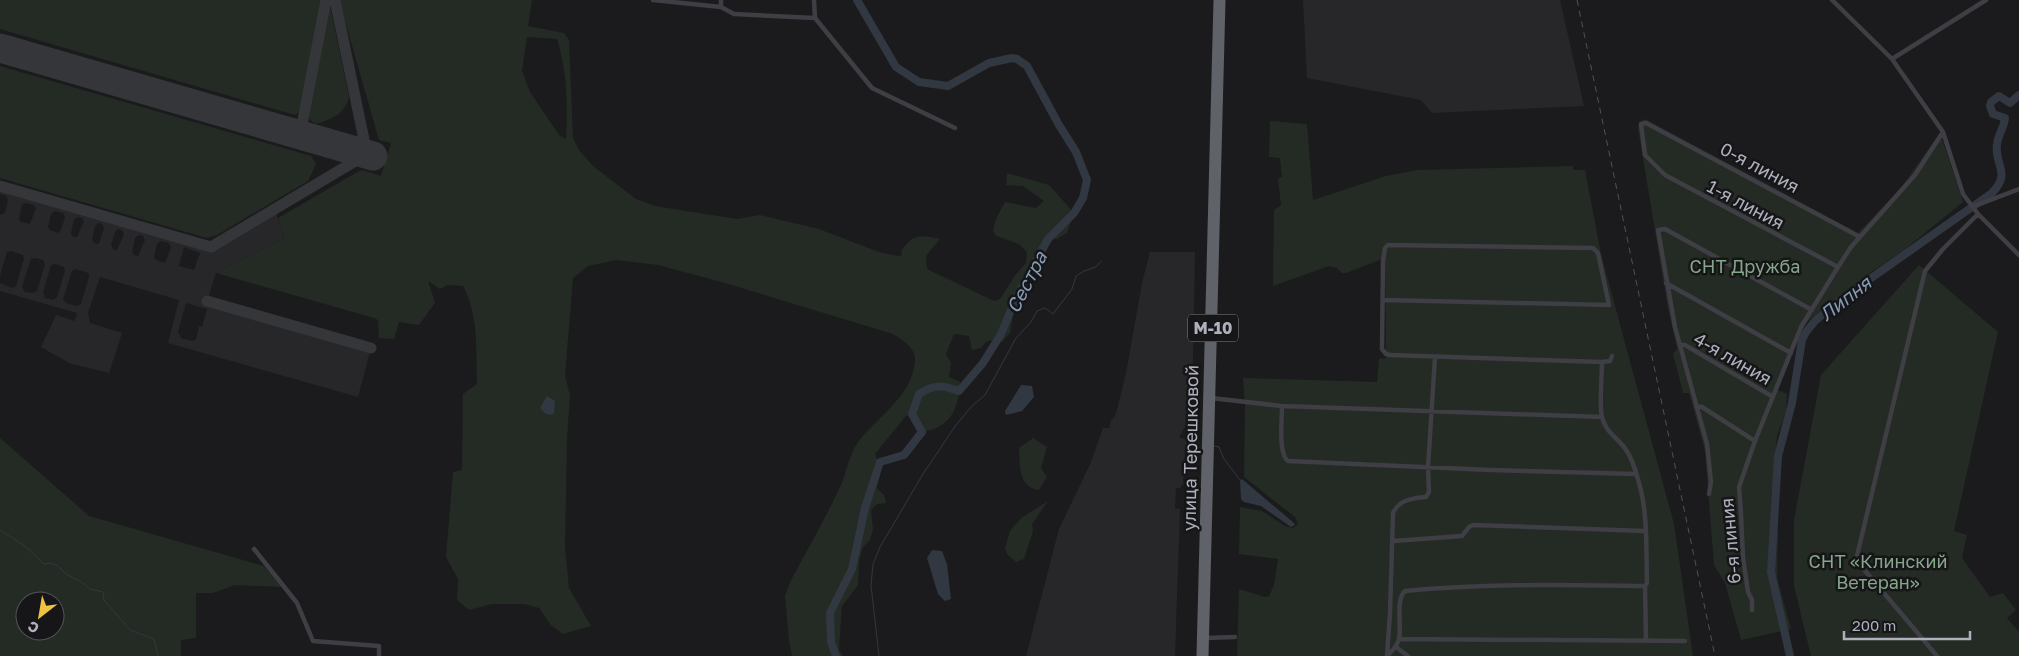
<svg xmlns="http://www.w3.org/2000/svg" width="2019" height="656" viewBox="0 0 2019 656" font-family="'Golos Text',sans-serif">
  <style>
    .built { fill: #27272a; fill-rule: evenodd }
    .green { fill: #232b24; fill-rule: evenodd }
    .water { fill: #313841 }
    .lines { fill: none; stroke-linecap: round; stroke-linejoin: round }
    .stream { stroke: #313841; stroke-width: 1 }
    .river { stroke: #313841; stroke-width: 8 }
    .taxiway { stroke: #35363a; stroke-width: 11 }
    .runway { stroke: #35363a; stroke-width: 29 }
    .minor { stroke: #3e3e44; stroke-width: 4.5 }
    .trunk { stroke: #60626a; stroke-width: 7 }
    .rail { stroke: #4f5057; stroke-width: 1; stroke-dasharray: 6 5; stroke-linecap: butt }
    .labels { text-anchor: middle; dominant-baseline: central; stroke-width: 5; stroke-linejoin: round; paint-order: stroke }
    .shield { fill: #161618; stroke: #80828b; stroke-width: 1 }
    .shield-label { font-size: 16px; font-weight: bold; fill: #aeb1bc }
    .street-label { font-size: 18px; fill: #aeb1bc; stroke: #161618 }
    .park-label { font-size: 18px; fill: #86a68a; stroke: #161618 }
    .water-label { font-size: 19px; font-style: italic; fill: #869bb5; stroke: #161618 }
  </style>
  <rect width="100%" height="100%" fill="#1b1b1d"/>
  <path class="built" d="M1303,0H1560L1584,106L1432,113L1421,100L1307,78Z
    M0,186L211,247L275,209L284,239L216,273L207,301L371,348L358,397L168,343L179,300L100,277L88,313L90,323L122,333L109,373L69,363L41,347L56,315L75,321L77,313L0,291V283L12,288L16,286L24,259L23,255L11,251L7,252L0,276V215L5,213L8,200L6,196L0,194ZM25,203L34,205L36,208L30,224L21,222L19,219L22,205ZM55,211L63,213L65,217L61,230L59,233L50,230L48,227L51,214ZM78,217L82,218L84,221L77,237H73L71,233L74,220ZM98,223L102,224L104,228L100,241L98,244L94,243L92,239L95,226ZM118,229L122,230L124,234L117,250L113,249L111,245L115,232ZM139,235L143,236L145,240L138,256L134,255L132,252L135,238ZM161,241L169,243L171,247L165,263L156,260L154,257L157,244ZM184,247L200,253L194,270L179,266ZM35,258L43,260L45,264L37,291L33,293L25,292L22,287L31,259ZM55,264L64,267L65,271L57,297L53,300L45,298L43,293L51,265ZM76,269L88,273L89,277L81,304L77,306L66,303L63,299L72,271ZM186,303L207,309L202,327L199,326L196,339L193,341L181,338L178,332Z
    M1150,252H1195V255L1192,408L1188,413L1189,425H1186L1179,437L1191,442L1190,447L1185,450L1183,484L1180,488H1176L1175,508L1180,509L1175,656H1026L1059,529L1091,462L1103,428H1109L1111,421L1116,414L1126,373L1142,283Z"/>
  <path class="green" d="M0,0H322L301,110L295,115L0,29Z
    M339,0H532L528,26L564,33L569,40L573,138L579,150L593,166L636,199L655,206L737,219L760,215L819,229L879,252L897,256L902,255L901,251C914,233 920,235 940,239L926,256L927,269L994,301L1000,299L1016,274L1026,263L1027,252L1019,244L996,236L993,230L996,219L1005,202L1036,208L1044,201L1023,186L1006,185L1007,173L1049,185L1074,213L1067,233L1057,239H1048L1016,298L1010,333L1002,342C991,340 987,339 981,348L972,350L969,336L954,334L946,354L951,363L949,377L960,382C959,409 950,428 922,432L912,414L906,416L875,454L881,470L877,488L884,495L886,503L877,504L871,510L873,529L870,540L863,547L859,561L858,585L842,606L839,649L843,656H792L789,641L785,596L791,580C808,549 826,517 841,485C847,471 849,455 858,442C878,416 914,395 915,359C915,347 902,340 893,334L725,283L658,265L616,260L588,266L573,278L565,375L570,396L567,438L565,547L569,588L591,626L563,634L551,625L539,608L524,604H492L469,610L457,600L458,579L446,557L453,472L462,470L463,394L477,384C476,351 479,316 463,286L448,285L440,289L428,281L435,303L419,325L399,322L394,339L379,338L378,320L374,318L216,273L284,239L278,218L354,174L362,170L381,176L391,143L379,140ZM527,37L557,39C567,70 568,107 566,139L559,135L530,92L522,71Z
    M330,6L349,97C345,114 332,119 316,124L310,120L308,116L328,9Z
    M0,66L311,156L316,164L308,181L217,235L207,238L0,178Z
    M1645,119L1858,233L1901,188L1939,134L1943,142L1963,202L1904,250L1870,273L1817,315C1799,320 1785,373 1778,390L1787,394L1786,411L1777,436L1773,484L1778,531L1777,578L1791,629L1741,640L1725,583L1714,565L1705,451L1689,393H1683L1673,354L1677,349L1667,303L1638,128L1639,123Z
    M1270,121L1307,124L1313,200L1386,176L1417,170L1573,166V170H1585L1601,254L1674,524L1693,656H1237L1239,589L1265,597L1269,596L1274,585L1278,559L1239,554L1240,507L1262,511L1285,526L1293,528L1298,524L1295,517L1244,477L1245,405L1243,378L1377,382L1379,359L1386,358L1385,258L1346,273H1342L1337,268L1329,266L1273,286L1274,210L1281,205L1278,178L1282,177L1280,158L1269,157Z
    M1919,265L1998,332L1954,531L1967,535L1962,558L1990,597L2003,593L2016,610L2007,618L2019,632V656H1811L1794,586V520L1821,375Z
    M0,438L89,516L264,566L283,587L235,585L213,593H196V638L181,640V656H0ZM25,601H55V631H25Z
    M1033,438L1047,447L1041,468L1047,477L1039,490C1018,487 1020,466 1019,448Z
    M1048,501L1032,524L1033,531L1024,559L1016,562L1007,554L1005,548L1010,531L1021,518Z"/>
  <path class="water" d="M1021,385L1032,386L1034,397L1022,411L1006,415L1005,411Z
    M547,396L555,401L554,413L551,415L546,414L540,408Z
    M1242,479L1294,523L1295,525L1291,527L1261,506L1244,502L1241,499L1240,480Z
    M932,550L942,551L947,564L951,599L945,601L938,594L927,558Z"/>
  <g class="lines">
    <path class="stream" d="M1214,446L1219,447L1224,459L1240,480
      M0,530L26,547L44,564L51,563L58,566L66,574L83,583L90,589L103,592L104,600L130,630L154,639L158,656
      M879,656L871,585L873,564L880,547L923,474L956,425L972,406L985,395L1016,338L1031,322L1037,311L1045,308L1053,314L1072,289L1076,276L1084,271L1096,267L1101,261"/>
    <path class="river" d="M836,656L831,642L830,613L852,569L865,508L880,462L904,455L922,432L912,414L919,394C935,384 942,385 959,391L983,363L1001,334L1016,298L1048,239L1074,213L1083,198L1087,180L1076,152L1059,125L1027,66L1017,59L1012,58L989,63L948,86L919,82L896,67L857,0
      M1790,656L1771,572L1778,456L1792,403L1802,340L1806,332L1815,321L1840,300L1992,193C2012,172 1994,166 1997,144C1998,135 2004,128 2005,118L1993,114L1990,106L1991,102L1999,96L2010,103L2019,95"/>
    <path class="taxiway" d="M300,135L326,0
      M0,186L211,247L367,154L335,0
      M207,301L371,348"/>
    <path class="runway" d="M0,48L373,156"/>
    <path class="minor" d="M653,0L721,7
      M721,0V7L734,14L815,18L872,88L955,128
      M814,0L815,18
      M1832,0L1892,59L1943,132L1963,194L1978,214L2019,255
      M1892,59L1986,0
      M1972,207L2019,189
      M1838,267L1665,175L1645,155L1641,124L1646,123L1860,237
      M1666,283L1791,353
      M1384,300L1609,305L1598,253L1593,248L1388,245L1385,248L1383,261L1382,349L1386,354L1390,355L1602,362L1610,361L1612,356
      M1680,345H1685L1773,397
      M1211,398L1282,406L1602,417
      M1282,406C1282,419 1278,454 1288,461L1490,470L1636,474
      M1696,406L1702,407L1755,441
      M1709,494L1711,482L1707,444L1675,327L1658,230L1665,229L1812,310
      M1393,541L1462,536L1469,527L1473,525L1645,531
      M254,549L297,603L313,641L379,646V656
      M1645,586L1646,641
      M1752,610V600L1748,592L1743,557L1741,514L1739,487L1755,441L1801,327L1838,267L1851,247L1915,175L1943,132
      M1205,638L1235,637
      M1399,639L1685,641
      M1396,647L1408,656
      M1387,656C1392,651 1397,647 1399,639C1402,627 1395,600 1405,591C1485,583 1565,585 1645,586L1647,583C1646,550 1648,514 1639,483C1636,471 1632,457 1624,447C1616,437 1605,431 1602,417C1599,403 1602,377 1602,362
      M1387,656L1390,613L1393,513C1399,500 1412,498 1426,497L1429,492L1428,467L1435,357
      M1937,656L1856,560L1925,271L1943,249L1978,214"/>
    <path class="trunk" d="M1200,656L1217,0
      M1205,656L1222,0"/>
    <path class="rail" d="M1577,0L1715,656"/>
  </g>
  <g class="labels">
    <rect class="shield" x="1188" y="314.5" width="50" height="27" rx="4"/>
    <g class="shield-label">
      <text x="1213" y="328">М-10</text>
    </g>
    <g class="street-label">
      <text transform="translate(1760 167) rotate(28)">0-я линия</text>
      <text transform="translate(1746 204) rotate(28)">1-я линия</text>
      <text transform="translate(1733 358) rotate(30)">4-я линия</text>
      <text transform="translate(1190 448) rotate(-89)">улица Терешковой</text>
      <text transform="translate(1730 541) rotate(-95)">6-я линия</text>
    </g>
    <g class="park-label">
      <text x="1745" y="266">СНТ Дружба</text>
      <text x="1878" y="561">СНТ «Клинский<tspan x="1878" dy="21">Ветеран»</tspan></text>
    </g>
    <g class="water-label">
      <text transform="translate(1026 282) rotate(-63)">Сестра</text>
      <text transform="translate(1845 298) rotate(-38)">Липня</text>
    </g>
  </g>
  <g transform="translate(40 616) rotate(211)"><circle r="24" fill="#161618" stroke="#53545a"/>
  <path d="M0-4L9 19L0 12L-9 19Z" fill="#eec342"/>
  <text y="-8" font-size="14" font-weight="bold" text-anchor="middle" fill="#aeb1bc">С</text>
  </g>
  <path d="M1844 631v8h126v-8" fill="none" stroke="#aeb1bc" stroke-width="2.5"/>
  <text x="1852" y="631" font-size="15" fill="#aeb1bc" stroke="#161618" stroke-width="4" paint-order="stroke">200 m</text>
</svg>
